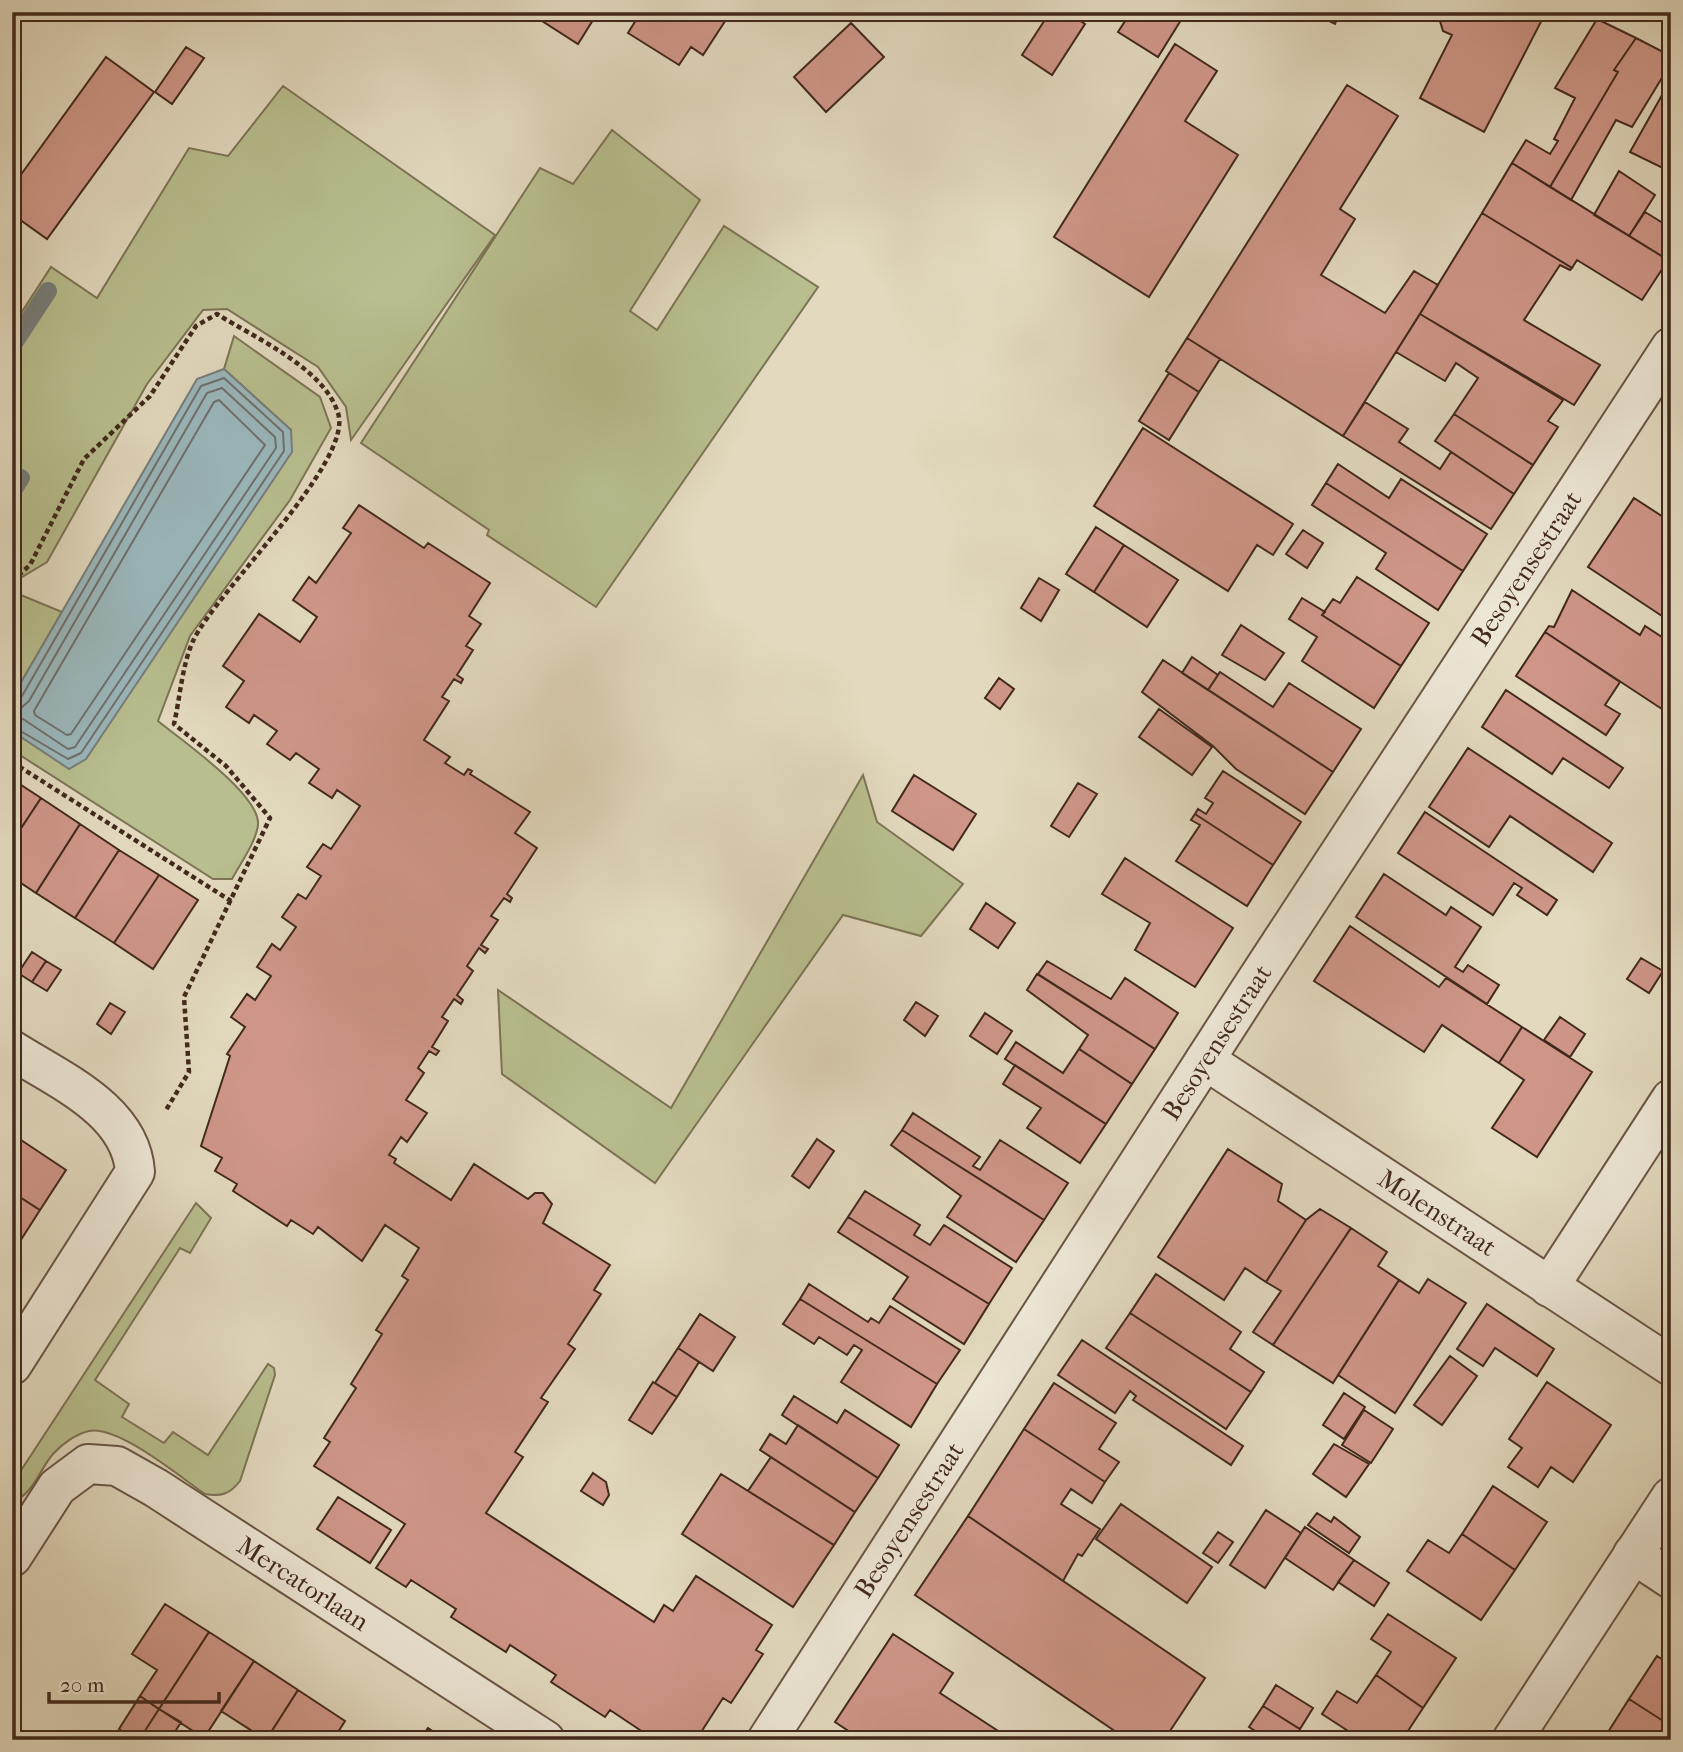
<svg xmlns="http://www.w3.org/2000/svg" width="1683" height="1752" viewBox="0 0 1683 1752" font-family="'IM FELL French Canon',serif">
  <style>
    .green { fill: #b8be8e; stroke: #7d7456; stroke-width: 2 }
    .water { fill: #9ab7bc; stroke: #777e7c; stroke-width: 2 }
    .lines { fill: none; stroke-linecap: round; stroke-linejoin: round }
    .shore { stroke: #6e706c; stroke-width: 2 }
    .stream { stroke: #777e7c; stroke-width: 18 }
    .building { fill: #cf9688; stroke: #42291d; stroke-width: 2 }
    .street-casing { stroke: #6a5545; stroke-width: 42 }
    .path { stroke: #42291d; stroke-width: 4.5; stroke-dasharray: 5 3.5; stroke-linecap: butt }
    .street { stroke: #ece6d5; stroke-width: 38 }
    .labels { text-anchor: middle; dominant-baseline: central; stroke-width: 5; stroke-linejoin: round; paint-order: stroke }
    .street-label { font-size: 26px; fill: #42291d; stroke: #ece6d5 }
  </style>
  <rect width="100%" height="100%" fill="#e2d9be"/>
  <filter id="stains"><feTurbulence type="fractalNoise" baseFrequency=".00286" numOctaves="4"/><feColorMatrix values="0 0 0 0 .2 0 0 0 0 .09 0 0 0 0 .02 0 0 0 .5 -.17"/></filter>
  <radialGradient id="worn" r=".72"><stop offset=".6" stop-color="#630" stop-opacity="0"/><stop offset="1" stop-color="#630" stop-opacity=".3"/></radialGradient>
  <path class="green" d="M283,86L495,235L351,440L346,407L318,367L227,309L203,310L147,384L47,562L12,583V327L51,267L97,298L189,148L228,156Z
    M612,130L700,200L630,311L657,330L724,226L818,287L596,607L487,535L489,530L361,443L540,168L573,184Z
    M234,336L320,397L331,428L290,500L190,636L158,721C181,740 261,795 258,825C256,842 240,864 232,879H213L12,750V731L69,768L291,430L224,369Z
    M16,593L62,612L12,698V598Z
    M863,775L877,822L963,884L921,936L843,915L655,1183L502,1074L498,990L671,1108Z
    M196,1203L211,1218L190,1253L180,1248L95,1380L129,1404L122,1417L164,1443L173,1432L208,1455L268,1364L274,1368L275,1375L240,1481C230,1494 221,1497 205,1494C180,1477 118,1425 89,1431C76,1434 62,1444 53,1454C39,1470 34,1494 12,1502V1472L18,1475Z"/>
  <path class="water" d="M224,369L291,430L292,452L86,759L69,769L12,731V698L197,379Z"/>
  <g class="lines">
    <path class="shore" d="M219,400L265,445L71,734L67,735L35,715L34,711L214,402Z
      M12,700L22,696L201,386L224,378L283,432L284,451L81,753L68,759L12,726
      M12,709L21,708L29,701L207,393L222,388L275,437L276,448L75,747L68,749L23,719L12,717"/>
    <path class="stream" d="M12,346L48,291
      M12,492L21,478"/>
  </g>
  <path class="building" d="M528,12H598L578,44Z
    M641,12H731L703,55L691,47L679,65L628,33Z
    M1050,12H1067L1085,24L1052,75L1022,55Z
    M1131,12H1186L1158,57L1118,32Z
    M1311,12H1340L1335,24Z
    M1445,12H1546L1484,132L1420,98L1452,35L1443,31L1440,21Z
    M1597,19L1636,38L1614,70L1618,72L1550,187L1512,163L1526,140L1550,154L1558,141L1554,139L1575,98L1555,88Z
    M851,23L884,57L826,112L794,77Z
    M1636,38L1671,56V63L1632,127L1616,120L1571,200L1550,187L1618,72L1614,70Z
    M1175,44L1217,71L1185,121L1238,155L1149,297L1054,237Z
    M186,47L204,58L172,104L155,92Z
    M106,57L154,92L47,239L12,214V187Z
    M1671,79V172L1630,152Z
    M1347,85L1398,116L1340,209L1355,219L1321,275L1385,313L1414,271L1438,285L1343,436L1187,338Z
    M1512,163L1668,260L1642,300L1577,260L1572,268L1482,213Z
    M1619,171L1655,195L1629,236L1594,215Z
    M1645,212L1671,228L1668,260L1629,236Z
    M1482,213L1572,268L1570,270L1560,265L1524,320L1600,365L1574,405L1420,314Z
    M1420,314L1563,400L1548,421L1558,427L1533,465L1454,414L1478,378L1456,363L1445,381L1396,352Z
    M1187,338L1220,359L1199,392L1166,371Z
    M1169,373L1199,392L1169,440L1139,421Z
    M1365,402L1408,429L1399,442L1440,469L1451,452L1514,494L1491,529L1343,436Z
    M1454,414L1533,465L1514,494L1435,441Z
    M1143,428L1293,524L1273,555L1257,545L1228,591L1094,506Z
    M1338,464L1389,498L1401,479L1487,534L1463,571L1326,483Z
    M1326,483L1463,571L1438,610L1376,569L1386,553L1312,505Z
    M1634,498L1671,522V622L1588,567Z
    M359,505L424,548L428,543L490,583L469,616L481,624L466,646L473,650L457,675L463,679L461,683L454,679L442,697L449,701L424,740L450,757L445,763L464,775L468,769L472,771L470,774L530,812L515,833L537,848L507,894L512,898L510,902L504,898L491,916L498,920L481,945L488,949L485,953L479,948L467,966L473,971L457,995L463,1000L461,1004L454,999L442,1017L448,1021L432,1047L439,1051L436,1055L429,1051L418,1068L424,1073L406,1100L427,1113L407,1142L401,1137L389,1155L396,1159L394,1163L451,1200L474,1164L528,1199L535,1193H543L552,1204L543,1223L610,1265L594,1290L601,1294L568,1344L575,1349L541,1398L548,1402L515,1452L523,1457L486,1513L654,1622L664,1605L673,1611L696,1576L772,1625L756,1650L763,1654L731,1703L723,1698L696,1740H655L610,1710L605,1717L551,1682L556,1675L510,1645L506,1652L451,1617L456,1609L411,1580L406,1587L376,1568L405,1524L314,1466L330,1442L324,1438L356,1388L351,1384L382,1334L376,1330L408,1280L402,1276L419,1248L385,1225L362,1261L318,1227L313,1234L291,1220L287,1226L233,1191L237,1184L215,1171L222,1158L201,1146L230,1056L227,1054L245,1027L231,1017L247,994L255,1000L271,976L257,967L272,944L280,950L296,927L282,917L298,894L306,899L321,876L307,867L323,844L331,849L360,806L337,790L332,798L309,783L319,769L296,753L290,760L267,744L277,731L254,715L249,723L226,707L244,681L223,666L259,614L300,642L317,617L293,600L309,577L316,583L351,533L343,528Z
    M1096,527L1124,545L1094,592L1066,574Z
    M1303,530L1323,543L1307,568L1286,554Z
    M1124,545L1178,580L1147,627L1094,592Z
    M1357,577L1429,623L1401,666L1322,615L1333,599L1340,603Z
    M1039,578L1059,590L1041,621L1021,608Z
    M1572,590L1640,635L1645,626L1671,643V715L1545,632L1549,626L1554,627Z
    M1302,598L1325,612L1322,615L1401,666L1374,708L1302,661L1317,637L1289,619Z
    M1241,625L1284,653L1265,680L1222,655Z
    M1545,632L1620,682L1605,705L1620,714L1606,735L1516,676Z
    M1192,657L1218,675L1208,690L1182,673Z
    M1163,660L1333,772L1305,814L1236,769L1213,746L1142,692Z
    M1220,672L1273,707L1289,683L1361,729L1333,772L1208,690Z
    M999,678L1014,689L1000,709L985,698Z
    M1506,690L1623,768L1609,788L1563,758L1552,774L1482,727Z
    M1159,709L1212,747L1192,775L1139,737Z
    M1468,748L1612,843L1593,872L1510,816L1489,847L1429,807Z
    M1223,771L1301,822L1273,865L1195,814L1198,809L1206,814L1213,803L1205,798Z
    M914,775L976,814L953,850L892,811Z
    M12,779L41,798L12,842Z
    M1078,783L1097,794L1069,837L1051,826Z
    M41,798L80,824L36,893L12,877V842Z
    M1425,812L1557,900L1547,915L1517,895L1522,888L1514,883L1493,915L1398,853Z
    M1195,814L1273,865L1247,906L1176,861L1200,825L1191,820Z
    M80,824L119,850L75,918L36,893Z
    M119,850L159,875L114,943L75,918Z
    M1125,858L1233,928L1195,987L1135,950L1150,923L1102,894Z
    M1384,874L1446,915L1451,907L1481,927L1455,967L1463,972L1468,965L1499,985L1487,1004L1356,917Z
    M159,875L198,900L153,969L114,943Z
    M986,903L1015,923L998,948L970,929Z
    M1350,926L1439,987L1446,978L1522,1027L1499,1063L1442,1025L1424,1052L1314,981Z
    M32,952L46,961L32,982L18,973Z
    M1641,958L1663,971L1649,993L1627,979Z
    M46,961L61,970L47,991L32,982Z
    M1047,961L1111,999L1125,978L1178,1013L1155,1049L1038,974Z
    M1037,974L1155,1049L1132,1084L1079,1049L1088,1035L1027,990Z
    M916,1002L938,1016L925,1036L904,1020Z
    M110,1003L125,1012L111,1034L97,1024Z
    M985,1013L1012,1031L997,1054L970,1036Z
    M1560,1017L1585,1034L1570,1057L1544,1040Z
    M1522,1027L1592,1072L1537,1157L1492,1128L1524,1080L1499,1063Z
    M1016,1042L1063,1073L1079,1049L1132,1084L1106,1124L1005,1059Z
    M1015,1065L1106,1124L1080,1163L1027,1128L1041,1108L1003,1084Z
    M913,1113L980,1157L973,1166L980,1170L1000,1140L1068,1183L1044,1220L902,1130Z
    M902,1130L1044,1220L1016,1262L947,1217L961,1196L891,1145Z
    M12,1134L66,1170L40,1210L12,1192Z
    M817,1139L834,1151L809,1188L792,1176Z
    M1228,1149L1282,1184L1278,1201L1306,1220L1266,1282L1245,1268L1224,1300L1158,1257Z
    M865,1191L920,1225L914,1235L930,1245L944,1225L1012,1268L989,1304L848,1217Z
    M12,1192L40,1210L15,1249L12,1247Z
    M1320,1209L1351,1228L1273,1345L1253,1332L1281,1291L1266,1282L1306,1220Z
    M848,1217L989,1304L964,1344L893,1299L908,1277L838,1232Z
    M1351,1228L1387,1252L1378,1266L1399,1280L1333,1383L1273,1345Z
    M1156,1274L1241,1332L1230,1349L1264,1372L1251,1392L1130,1313Z
    M1428,1279L1466,1303L1395,1413L1338,1375L1399,1280L1419,1293Z
    M809,1284L868,1322L871,1318L879,1323L890,1306L960,1350L937,1384L800,1299Z
    M800,1299L937,1384L911,1427L841,1382L862,1350L854,1345L847,1355L819,1337L814,1344L783,1324Z
    M1487,1304L1554,1349L1537,1376L1495,1348L1483,1366L1457,1349Z
    M1130,1313L1251,1392L1226,1429L1106,1348Z
    M700,1314L735,1337L713,1371L678,1348Z
    M1082,1340L1243,1446L1231,1465L1133,1400L1136,1396L1130,1391L1115,1413L1058,1375Z
    M678,1348L699,1362L677,1397L655,1383Z
    M1450,1356L1477,1376L1442,1425L1414,1405Z
    M653,1382L677,1397L652,1434L629,1420Z
    M1547,1382L1611,1425L1573,1482L1551,1467L1538,1487L1508,1467L1522,1448L1509,1439Z
    M1054,1383L1116,1423L1099,1449L1119,1462L1105,1482L1024,1429Z
    M1344,1393L1365,1407L1344,1439L1323,1425Z
    M794,1396L837,1423L845,1410L899,1445L878,1478L782,1415Z
    M1364,1410L1393,1429L1371,1463L1342,1445Z
    M798,1425L878,1478L855,1512L760,1450L770,1434L786,1444Z
    M1024,1429L1105,1482L1092,1503L1071,1489L1061,1504L1100,1529L1082,1556L1078,1554L1063,1581L968,1516Z
    M1334,1444L1369,1464L1346,1497L1313,1474Z
    M771,1457L855,1512L834,1545L748,1491Z
    M593,1473L606,1482L609,1495L603,1505L581,1491Z
    M721,1474L834,1545L793,1607L682,1534Z
    M1493,1486L1547,1522L1515,1570L1462,1534Z
    M338,1497L391,1530L370,1563L317,1529Z
    M1121,1504L1212,1567L1187,1603L1096,1539Z
    M1266,1510L1301,1533L1265,1588L1230,1565Z
    M1317,1513L1331,1522L1334,1517L1360,1537L1349,1553L1308,1525Z
    M968,1516L1205,1678L1164,1740H1128L915,1595Z
    M1305,1527L1354,1560L1333,1590L1285,1558Z
    M1218,1532L1233,1542L1218,1563L1203,1553Z
    M1462,1534L1515,1570L1481,1620L1407,1571L1428,1540L1449,1553Z
    M1354,1560L1389,1583L1374,1606L1338,1582Z
    M165,1604L209,1632L159,1709L140,1696L157,1670L132,1654Z
    M1388,1614L1456,1658L1423,1708L1376,1675L1391,1652L1371,1639Z
    M209,1632L254,1661L204,1738L159,1709Z
    M893,1634L953,1673L940,1693L1012,1740H862L835,1722Z
    M1657,1656L1671,1665V1726L1629,1699Z
    M254,1661L298,1690L266,1740L221,1711Z
    M1376,1675L1423,1708L1402,1740H1362L1322,1714L1337,1691L1357,1703Z
    M1276,1685L1313,1708L1300,1729L1263,1706Z
    M298,1690L345,1721L333,1740H266Z
    M140,1696L159,1709L139,1740H136L119,1729Z
    M1629,1699L1671,1726V1740H1603Z
    M1263,1706L1300,1729L1293,1740H1269L1249,1727Z
    M159,1709L181,1722L170,1740H139Z
    M428,1728L446,1740H420Z"/>
  <g class="lines">
    <g class="street-casing">
      <g id="street">
        <path d="M12,1050C59,1080 131,1110 135,1172L12,1365"/>
        <path id="s1" d="M1205,1060L1671,1366"/>
        <path d="M1549,1287L1671,1099"/>
        <path d="M1633,1554L1671,1579"/>
        <path id="s2" d="M12,1557L57,1487L88,1464L117,1466L156,1488L545,1740"/>
        <path id="s3" d="M767,1740L1252,987L1671,347"/>
        <path d="M1512,1740L1671,1497"/>
      </g>
    </g>
    <path class="path" d="M12,581L30,565L84,459L150,396L196,326L217,314C255,338 324,368 338,413C354,462 217,590 193,641C182,665 180,698 174,724L226,766L270,818L184,997L189,1072L166,1110
      M12,762L231,901"/>
    <use href="#street" class="street"/>
  </g>
  <g class="labels">
    <g class="street-label">
      <text stroke="none"><textPath href="#s3" startOffset="1396">Besoyensestraat</textPath></text>
      <text stroke="none"><textPath href="#s3" startOffset="830">Besoyensestraat</textPath></text>
      <text stroke="none"><textPath href="#s1" startOffset="278">Molenstraat</textPath></text>
      <text stroke="none"><textPath href="#s3" startOffset="262">Besoyensestraat</textPath></text>
      <text stroke="none"><textPath href="#s2" startOffset="371">Mercatorlaan</textPath></text>
    </g>
  </g>
  <rect width="1683" height="1752" fill="none" stroke="#e2d9be" stroke-width="42"/>
  <rect x="14" y="14" width="1655" height="1724" fill="none" stroke="#42291d" stroke-width="3.5"/>
  <rect x="21" y="21" width="1641" height="1710" fill="none" stroke="#42291d" stroke-width="2"/>
  <path d="M49 1692v10h170v-10" fill="none" stroke="#42291d" stroke-width="3.5"/>
  <text x="60" y="1692" font-size="21" fill="#42291d" stroke="#ece6d5" stroke-width="5" paint-order="stroke">20 m</text>
  <rect width="100%" height="100%" filter="url(#stains)"/>
  <rect width="100%" height="100%" fill="url(#worn)"/>
</svg>
